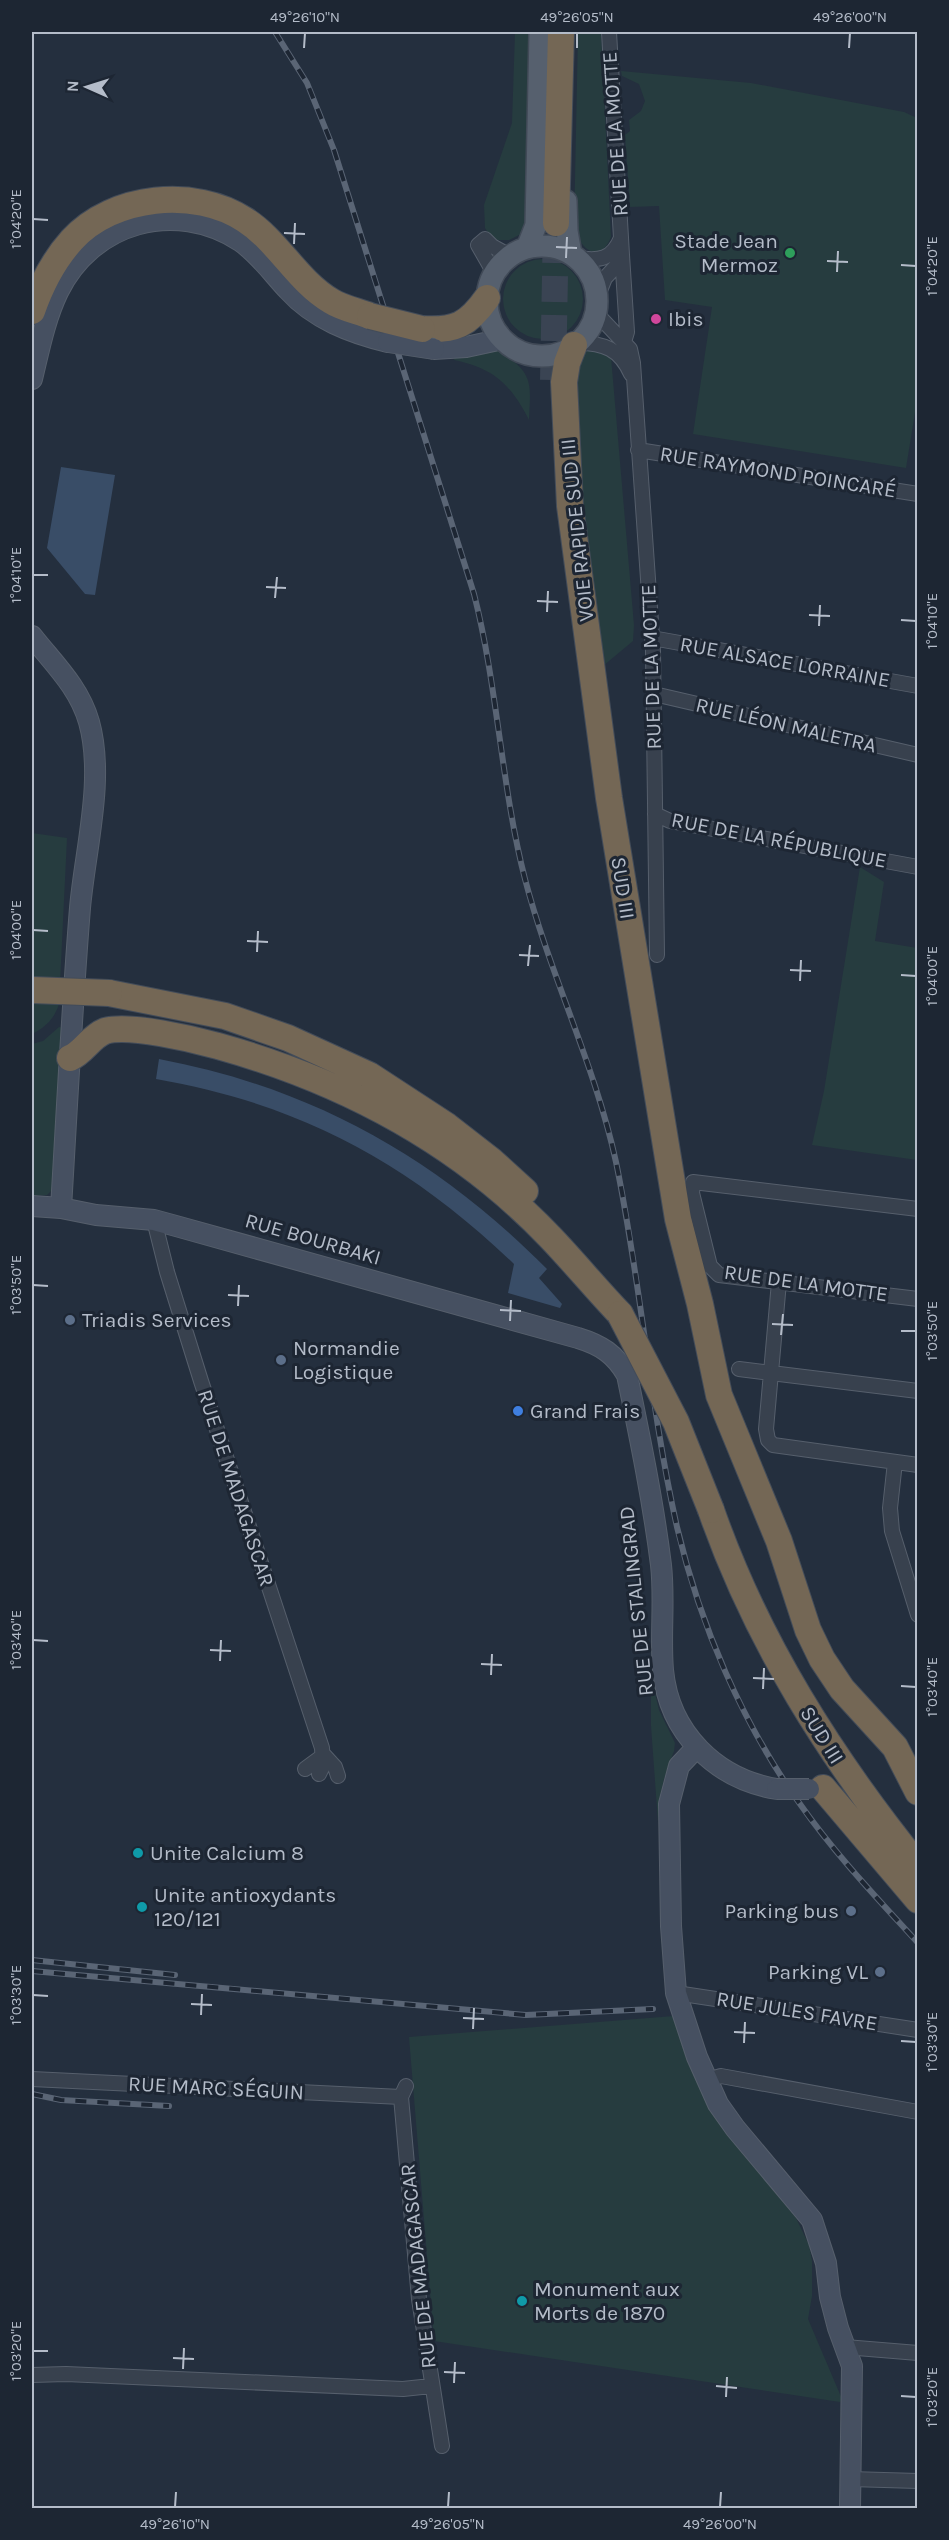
<svg xmlns="http://www.w3.org/2000/svg" width="949" height="2540" viewBox="0 0 949 2540" font-family="Karla,sans-serif">
  <style>
    .green { fill: #263c3f }
    .water { fill: #394d67 }
    .lines { fill: none; stroke-linecap: round; stroke-linejoin: round }
    .highway-tunnel { stroke: #3a4453; stroke-width: 26; stroke-dasharray: 26 13; stroke-linecap: butt }
    .street-casing { stroke: #565f6c; stroke-width: 16 }
    .secondary-casing { stroke: #565f6c; stroke-width: 22 }
    .primary-casing { stroke: #414a57; stroke-width: 24 }
    .highway-casing { stroke: #434c59; stroke-width: 28 }
    .street { stroke: #38414e; stroke-width: 14 }
    .secondary { stroke: #465061; stroke-width: 20 }
    .primary { stroke: #56606e; stroke-width: 21 }
    .highway { stroke: #746755; stroke-width: 26 }
    .rail-casing { stroke: #5a6575; stroke-width: 6 }
    .rail { stroke: #1d2633; stroke-width: 4; stroke-dasharray: 11; stroke-linecap: butt }
    .secondary-bridge-casing { stroke: #565f6c; stroke-width: 22; stroke-linecap: butt }
    .highway-bridge-casing { stroke: #434c59; stroke-width: 28; stroke-linecap: butt }
    .secondary-bridge { stroke: #465061; stroke-width: 20 }
    .highway-bridge { stroke: #746755; stroke-width: 26 }
    .ticks { fill: none; stroke: #b4bcc9; stroke-width: 2 }
    .leisure-dot { fill: #2e9e5b; stroke: #1d2633; stroke-width: 2 }
    .hotel-dot { fill: #d1479c; stroke: #1d2633; stroke-width: 2 }
    .service-dot { fill: #5c6f8a; stroke: #1d2633; stroke-width: 2 }
    .shop-dot { fill: #3f7fe0; stroke: #1d2633; stroke-width: 2 }
    .culture-dot { fill: #0f9aa8; stroke: #1d2633; stroke-width: 2 }
    .labels { text-anchor: middle; dominant-baseline: central; stroke-width: 6; stroke-linejoin: round; paint-order: stroke }
    .street-label { font-size: 21px; fill: #b4bcc9; stroke: #1d2633 }
    .poi-label { font-size: 21px; fill: #b4bcc9; stroke: #1d2633; text-anchor: start }
    .neatline { fill: none; stroke: #b4bcc9; stroke-width: 2 }
    .ticks-label { font-size: 15px; text-anchor: middle; fill: #b4bcc9 }
  </style>
  <rect width="100%" height="100%" fill="#242f3e"/>
  <path class="green" d="M515,32H533L527,231L509,240H493L485,228L484,205L512,123Z
    M578,32H601L611,237C600,265 581,250 574,228Z
    M621,71L751,83L904,112L917,118L918,394L906,468L693,434L712,307L665,300L659,206L630,207L625,135L630,131L629,120L641,111L645,101L639,84L622,76Z
    M503 299a40 40 0 1 1 80 0a40 40 0 1 1-80 0Z
    M495,349L506,354V356C535,375 530,389 529,420C511,385 494,368 454,360L455,357Z
    M589,350L604,353L611,357L634,625L633,641L603,666L577,501L573,374L585,352Z
    M32,833L67,838L59,1004C54,1019 46,1027 32,1034Z
    M860,867L884,882L875,941L917,948V1160L812,1145L824,1091Z
    M59,1027L66,1028L55,1187L47,1195L32,1196V1044L43,1041Z
    M651,1677L659,1710L675,1743L674,1751L664,1779L660,1796L658,1822L651,1726Z
    M674,2016L729,2135L796,2218L809,2245L812,2261V2296L808,2319L842,2399L840,2402L434,2341L409,2037Z"/>
  <path class="water" d="M61,467L115,475L95,595L85,594L47,548Z
    M159,1059C313,1088 437,1158 547,1269L539,1278L562,1304L560,1308L508,1293L514,1264C409,1163 300,1104 156,1079Z"/>
  <g class="lines">
    <path class="highway-tunnel" d="M553,380L556,223"/>
    <g class="street-casing">
      <path id="street" d="M622,255L627,332L624,342
        M577,258C599,261 612,260 621,238
        M494,273L478,245L485,239L492,246L510,256
        M597,298L605,278L620,262L622,255L609,32
        M596,313L630,349L633,363L653,651L657,955
        M578,343C604,343 620,349 631,374
        M638,450L918,494
        M652,638L918,686
        M654,694L918,755
        M655,814L670,821L918,867
        M918,1209L693,1182L692,1193L710,1266L719,1275L918,1299
        M154,1220L167,1272L201,1381L322,1748L323,1766L319,1774
        M779,1282L766,1429L768,1440L773,1445L918,1465
        M739,1369L918,1391
        M895,1462L890,1508L892,1531L918,1615
        M324,1755L335,1767L338,1776
        M305,1769L324,1755
        M676,1993L918,2030
        M32,2079L401,2097
        M707,2080L721,2076L918,2112
        M406,2086L401,2097L419,2299L442,2446
        M845,2347L918,2353
        M32,2375L66,2374L403,2389L431,2386
        M850,2479L918,2481"/>
    </g>
    <g class="secondary-casing">
      <path id="secondary" d="M434,349L466,347L503,339
        M32,379C39,350 45,319 58,292C92,222 175,199 240,241C259,254 272,273 288,290C314,319 351,333 388,342
        M32,636C54,664 79,687 89,722C105,779 85,850 80,908C72,1007 67,1108 61,1208
        M32,1206L61,1208L96,1215L154,1220L176,1226L578,1338C601,1345 615,1354 627,1375C640,1438 653,1501 661,1565C665,1600 660,1635 663,1670C669,1733 716,1779 777,1789
        M696,1748L679,1766L669,1804L671,1926L676,1993L697,2057L718,2104L735,2128L812,2220L826,2263L830,2297L838,2328L852,2366L850,2508"/>
    </g>
    <g class="primary-casing">
      <path id="primary" d="M566,201L567,231L571,254
        M487 301a55 55 0 1 1 110 0a55 55 0 1 1-110 0Z
        M527,248L536,225L540,32"/>
    </g>
    <g class="highway-casing">
      <path id="highway" d="M556,223L561,32
        M32,311C41,285 53,261 72,240C113,195 195,187 245,220C278,241 297,281 331,301C342,308 357,311 370,316
        M422,329C455,331 468,325 487,298
        M574,345L567,363L564,382L570,506L609,798L678,1219L700,1304L719,1395L779,1541L808,1630L822,1659L842,1689L895,1747L918,1792
        M109,993L225,1016L288,1038L369,1075L447,1126L492,1161L525,1191
        M70,1058C84,1052 90,1037 105,1031C129,1024 193,1039 218,1046C343,1081 459,1142 550,1237C574,1262 596,1289 620,1314
        M711,1510C757,1642 831,1758 918,1866
        M823,1788L918,1900"/>
    </g>
    <use href="#street" class="street"/>
    <use href="#secondary" class="secondary"/>
    <use href="#primary" class="primary"/>
    <use href="#highway" class="highway"/>
    <g class="rail-casing">
      <path id="rail" d="M275,32L307,83L334,150L474,594C498,688 501,786 525,879C550,975 595,1065 616,1162C641,1283 650,1407 677,1527C700,1625 742,1723 800,1804C835,1854 877,1898 918,1943
        M32,1960L175,1975
        M32,1971L526,2015L653,2009
        M32,2094L61,2100L169,2106"/>
    </g>
    <use href="#rail" class="rail"/>
    <g class="secondary-bridge-casing">
      <path id="secondary-bridge" d="M388,342L434,349
        M777,1789H809"/>
    </g>
    <g class="highway-bridge-casing">
      <path id="highway-bridge" d="M370,316L422,329
        M32,990L109,993
        M620,1314L676,1422L711,1510"/>
    </g>
    <use href="#secondary-bridge" class="secondary-bridge"/>
    <use href="#highway-bridge" class="highway-bridge"/>
  </g>
  <path class="ticks" d="M304,48L305,33M577,48V33M849,48L850,33M33,219L48,220M284,233L305,234M294,244L295,223M556,247L577,248M566,258L567,237M827,261L848,262M901,265L916,266M837,272L838,251M33,575H48M266,587L286,588M275,598L277,577M537,601L558,602M547,612L548,591M809,615L830,616M901,620L916,621M819,626L820,605M33,930L48,931M247,941L268,942M257,952L258,931M519,955L539,956M528,966L530,945M790,970L811,971M901,975L916,976M800,981L801,960M33,1285L48,1286M228,1295L249,1296M238,1306L239,1285M500,1310L521,1311M510,1321L511,1300M772,1324L793,1325M901,1331H916M781,1335L783,1314M33,1640L48,1641M210,1650L231,1651M220,1661L221,1640M481,1664L502,1665M491,1675L492,1654M753,1678L774,1679M901,1686L916,1687M763,1689L764,1668M33,1995L48,1996M191,2004L212,2005M201,2015L202,1994M463,2018L484,2019M473,2029L474,2008M734,2032L755,2033M901,2041L916,2042M744,2043L745,2022M33,2351H48M173,2358L194,2359M183,2369L184,2348M444,2372L465,2373M454,2383L455,2362M716,2386L737,2388M901,2396L916,2397M726,2397L727,2377M175,2507L176,2492M448,2507L449,2492M720,2507L721,2492"/>
  <circle class="leisure-dot" cx="790" cy="253" r="6"/>
  <circle class="hotel-dot" cx="656" cy="319" r="6"/>
  <g class="service-dot">
    <circle cx="70" cy="1320" r="6"/>
    <circle cx="281" cy="1360" r="6"/>
    <circle cx="851" cy="1911" r="6"/>
    <circle cx="880" cy="1972" r="6"/>
  </g>
  <circle class="shop-dot" cx="518" cy="1411" r="6"/>
  <g class="culture-dot">
    <circle cx="138" cy="1853" r="6"/>
    <circle cx="142" cy="1907" r="6"/>
    <circle cx="522" cy="2301" r="6"/>
  </g>
  <g class="labels">
    <g class="street-label">
      <text transform="translate(615 134) rotate(-94)">RUE DE LA MOTTE</text>
      <text transform="translate(778 472) rotate(9)">RUE RAYMOND POINCARÉ</text>
      <text transform="translate(577 530) rotate(-96)">VOIE RAPIDE SUD III</text>
      <text transform="translate(785 662) rotate(10)">RUE ALSACE LORRAINE</text>
      <text transform="translate(651 667) rotate(-92)">RUE DE LA MOTTE</text>
      <text transform="translate(786 725) rotate(13)">RUE LÉON MALETRA</text>
      <text transform="translate(779 840) rotate(11)">RUE DE LA RÉPUBLIQUE</text>
      <text transform="translate(623 888) rotate(81)">SUD III</text>
      <text transform="translate(313 1239) rotate(16)">RUE BOURBAKI</text>
      <text transform="translate(806 1283) rotate(8)">RUE DE LA MOTTE</text>
      <text transform="translate(236 1488) rotate(72)">RUE DE MADAGASCAR</text>
      <text transform="translate(636 1601) rotate(-96)">RUE DE STALINGRAD</text>
      <text transform="translate(822 1735) rotate(58)">SUD III</text>
      <text transform="translate(797 2011) rotate(9)">RUE JULES FAVRE</text>
      <text transform="translate(216 2088) rotate(3)">RUE MARC SÉGUIN</text>
      <text transform="translate(418 2266) rotate(-96)">RUE DE MADAGASCAR</text>
    </g>
    <g class="poi-label">
      <text x="778" y="241" text-anchor="end">Stade Jean<tspan x="778" dy="24">Mermoz</tspan></text>
      <text x="668" y="319">Ibis</text>
      <text x="82" y="1320">Triadis Services</text>
      <text x="293" y="1348">Normandie<tspan x="293" dy="24">Logistique</tspan></text>
      <text x="530" y="1411">Grand Frais</text>
      <text x="150" y="1853">Unite Calcium 8</text>
      <text x="154" y="1895">Unite antioxydants<tspan x="154" dy="24">120/121</tspan></text>
      <text x="839" y="1911" text-anchor="end">Parking bus</text>
      <text x="868" y="1972" text-anchor="end">Parking VL</text>
      <text x="534" y="2289">Monument aux<tspan x="534" dy="24">Morts de 1870</tspan></text>
    </g>
  </g>
  <rect width="949" height="2540" fill="none" stroke="#1d2633" stroke-width="66"/>
  <g transform="translate(87 87) rotate(273)" stroke="#1d2633" stroke-width="4.5" paint-order="stroke">
  <path d="M0-4.5L10 22L0 15L-10 22Z" fill="#b4bcc9"/>
  <text y="-9" font-size="16" font-weight="bold" text-anchor="middle" fill="#b4bcc9">N</text>
  </g>
  <rect x="33" y="33" width="883" height="2474" class="neatline"/>
  <g class="ticks-label">
    <text x="305" y="22">49°26'10"N</text>
    <text x="577" y="22">49°26'05"N</text>
    <text x="850" y="22">49°26'00"N</text>
    <text transform="translate(16 219) rotate(-90)" y="5">1°04'20"E</text>
    <text transform="translate(932 266) rotate(-90)" y="5">1°04'20"E</text>
    <text transform="translate(16 575) rotate(-90)" y="5">1°04'10"E</text>
    <text transform="translate(932 621) rotate(-90)" y="5">1°04'10"E</text>
    <text transform="translate(16 930) rotate(-90)" y="5">1°04'00"E</text>
    <text transform="translate(932 976) rotate(-90)" y="5">1°04'00"E</text>
    <text transform="translate(16 1285) rotate(-90)" y="5">1°03'50"E</text>
    <text transform="translate(932 1331) rotate(-90)" y="5">1°03'50"E</text>
    <text transform="translate(16 1640) rotate(-90)" y="5">1°03'40"E</text>
    <text transform="translate(932 1687) rotate(-90)" y="5">1°03'40"E</text>
    <text transform="translate(16 1995) rotate(-90)" y="5">1°03'30"E</text>
    <text transform="translate(932 2042) rotate(-90)" y="5">1°03'30"E</text>
    <text transform="translate(16 2351) rotate(-90)" y="5">1°03'20"E</text>
    <text transform="translate(932 2397) rotate(-90)" y="5">1°03'20"E</text>
    <text x="175" y="2529">49°26'10"N</text>
    <text x="448" y="2529">49°26'05"N</text>
    <text x="720" y="2529">49°26'00"N</text>
  </g>
</svg>
